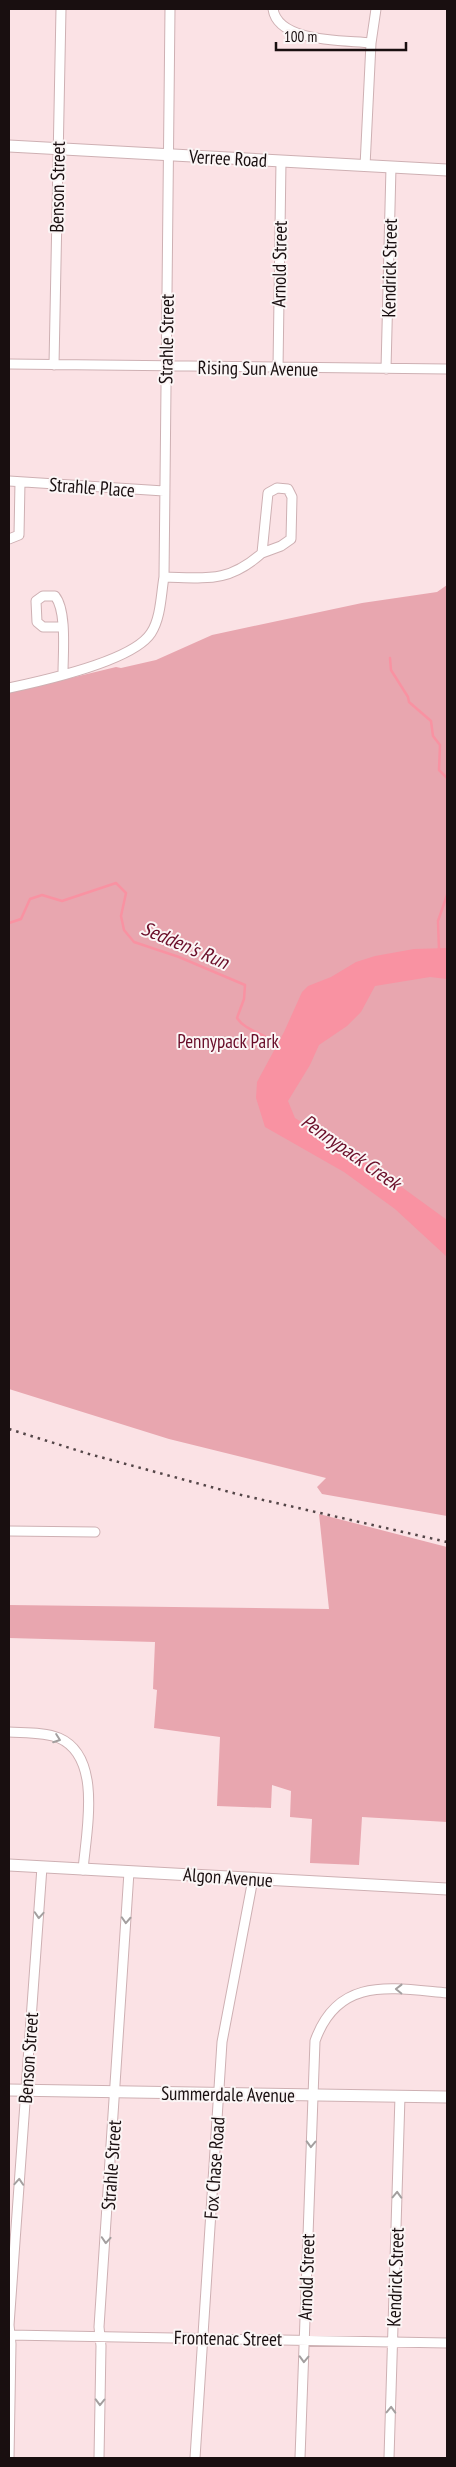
<svg xmlns="http://www.w3.org/2000/svg" width="456" height="2467" viewBox="0 0 456 2467" font-family="'PT Sans Narrow',sans-serif">
  <style>
    .green { fill: #e8a6af }
    .water { fill: #f992a2 }
    .lines { fill: none; stroke-linecap: round; stroke-linejoin: round }
    .stream { stroke: #f992a2; stroke-width: 2.5 }
    .street-casing { stroke: #ceb0b3; stroke-width: 11 }
    .secondary-casing { stroke: #ceb0b3; stroke-width: 13 }
    .street { stroke: #fff; stroke-width: 9 }
    .secondary { stroke: #fff; stroke-width: 11 }
    .rail { stroke: #534547; stroke-width: 2.5; stroke-dasharray: 2.5 5; stroke-linecap: butt }
    .oneway { stroke: #a39f9f }
    .labels { text-anchor: middle; dominant-baseline: central; stroke-width: 4; stroke-linejoin: round; paint-order: stroke }
    .street-label { font-size: 19px; fill: #190f10; stroke: #fbf5f5 }
    .park-label { font-size: 19px; fill: #680c28; stroke: #fbf5f5 }
    .water-label { font-size: 20px; font-style: italic; fill: #6a0e29; stroke: #fbf5f5 }
  </style>
  <rect width="100%" height="100%" fill="#fbe2e5"/>
  <path class="green" d="M447,585V1516L322,1494L317,1487L326,1478L169,1439L9,1389V693L116,667L121,668L156,660L212,635L362,603L437,592Z
    M319,1514L447,1547V1822L362,1817L359,1865L310,1863L312,1819L290,1817L291,1791L272,1785L271,1808L217,1806L220,1737L154,1728L157,1690L153,1689L155,1642L9,1638V1605L329,1609Z"/>
  <path class="water" d="M447,948V979L430,977L375,986L361,1012L347,1026L319,1045L310,1065L288,1101L295,1118L381,1172L447,1220V1257L395,1209L344,1172L265,1127L256,1098L257,1082L284,1032L302,992L308,986L331,977L356,962L375,956L414,949Z"/>
  <g class="lines">
    <path class="stream" d="M390,658L391,670L408,697L409,702L431,721L433,736L440,745L439,770L447,778
      M9,923L21,919L30,899L42,895L62,901L116,883L126,893L121,916L124,930L134,942L179,957L245,985L244,999L237,1018C246,1032 267,1033 278,1046
      M439,950L438,921L447,895"/>
    <g class="street-casing">
      <path id="street" d="M273,9C278,43 345,40 371,43
        M365,166L371,43L376,9
        M9,364L447,369
        M54,365L61,9
        M278,368L281,161
        M386,369L391,167
        M9,481L164,491
        M9,539L19,535L20,482
        M164,577C207,578 228,583 262,553L268,493L277,488L288,489L292,497L291,539L281,546L262,553
        M62,627H43L37,622L36,601L43,596H55C67,611 63,653 63,673
        M9,688C42,681 133,661 151,633C161,618 161,594 164,577L170,9
        M9,1531L95,1532
        M9,1732C24,1733 45,1732 59,1738C103,1757 86,1832 83,1870
        M9,2335L447,2343
        M9,2458L11,2344L9,2325L42,1867
        M99,2458L101,2346L99,2327L129,1872
        M195,2458L222,2042L253,1879
        M300,2458L315,2041C338,1976 391,1988 447,1993
        M389,2458L400,2096"/>
    </g>
    <g class="secondary-casing">
      <path id="secondary" d="M9,146L447,170
        M9,1865L447,1889
        M9,2090L447,2097"/>
    </g>
    <use href="#street" class="street"/>
    <use href="#secondary" class="secondary"/>
    <path class="rail" d="M9,1429L89,1454L237,1494L447,1542"/>
  </g>
  <defs><path id="oneway-chevron" d="M-2-3.5L2.5 0L-2 3.5" fill="none" stroke-width="1.6" stroke-linecap="round" stroke-linejoin="round" transform="scale(1.25)"/></defs>
  <g class="oneway">
    <use href="#oneway-chevron" transform="translate(57 1739) rotate(20)"/>
    <use href="#oneway-chevron" transform="translate(39 1915) rotate(94)"/>
    <use href="#oneway-chevron" transform="translate(126 1920) rotate(93)"/>
    <use href="#oneway-chevron" transform="translate(399 1989) rotate(-179)"/>
    <use href="#oneway-chevron" transform="translate(311 2144) rotate(92)"/>
    <use href="#oneway-chevron" transform="translate(19 2182) rotate(-86)"/>
    <use href="#oneway-chevron" transform="translate(397 2195) rotate(-88)"/>
    <use href="#oneway-chevron" transform="translate(106 2240) rotate(94)"/>
    <use href="#oneway-chevron" transform="translate(304 2359) rotate(92)"/>
    <use href="#oneway-chevron" transform="translate(100 2402) rotate(91)"/>
    <use href="#oneway-chevron" transform="translate(391 2410) rotate(-88)"/>
  </g>
  <g class="labels">
    <g class="street-label">
      <text transform="translate(228 158) rotate(3)">Verree Road</text>
      <text transform="translate(57 187) rotate(-89)">Benson Street</text>
      <text transform="translate(279 264) rotate(-89)">Arnold Street</text>
      <text transform="translate(389 268) rotate(-89)">Kendrick Street</text>
      <text transform="translate(166 339) rotate(-89)">Strahle Street</text>
      <text transform="translate(258 368) rotate(1)">Rising Sun Avenue</text>
      <text transform="translate(92 487) rotate(4)">Strahle Place</text>
      <text transform="translate(228 1877) rotate(4)">Algon Avenue</text>
      <text transform="translate(28 2058) rotate(-86)">Benson Street</text>
      <text transform="translate(228 2094) rotate(1)">Summerdale Avenue</text>
      <text transform="translate(111 2165) rotate(-86)">Strahle Street</text>
      <text transform="translate(214 2168) rotate(-86)">Fox Chase Road</text>
      <text transform="translate(306 2277) rotate(-88)">Arnold Street</text>
      <text transform="translate(395 2277) rotate(-88)">Kendrick Street</text>
      <text transform="translate(228 2338) rotate(1)">Frontenac Street</text>
    </g>
    <g class="park-label">
      <text x="228" y="1041">Pennypack Park</text>
    </g>
    <g class="water-label">
      <text transform="translate(185 945) rotate(23)">Sedden's Run</text>
      <text transform="translate(351 1152) rotate(35)">Pennypack Creek</text>
    </g>
  </g>
  <rect width="456" height="2467" fill="none" stroke="#190f10" stroke-width="20"/>
  <path d="M276 42v8h130v-8" fill="none" stroke="#190f10" stroke-width="2.5"/>
  <text x="284" y="42" font-size="15" fill="#190f10" stroke="#fbf5f5" stroke-width="4" paint-order="stroke">100 m</text>
</svg>
